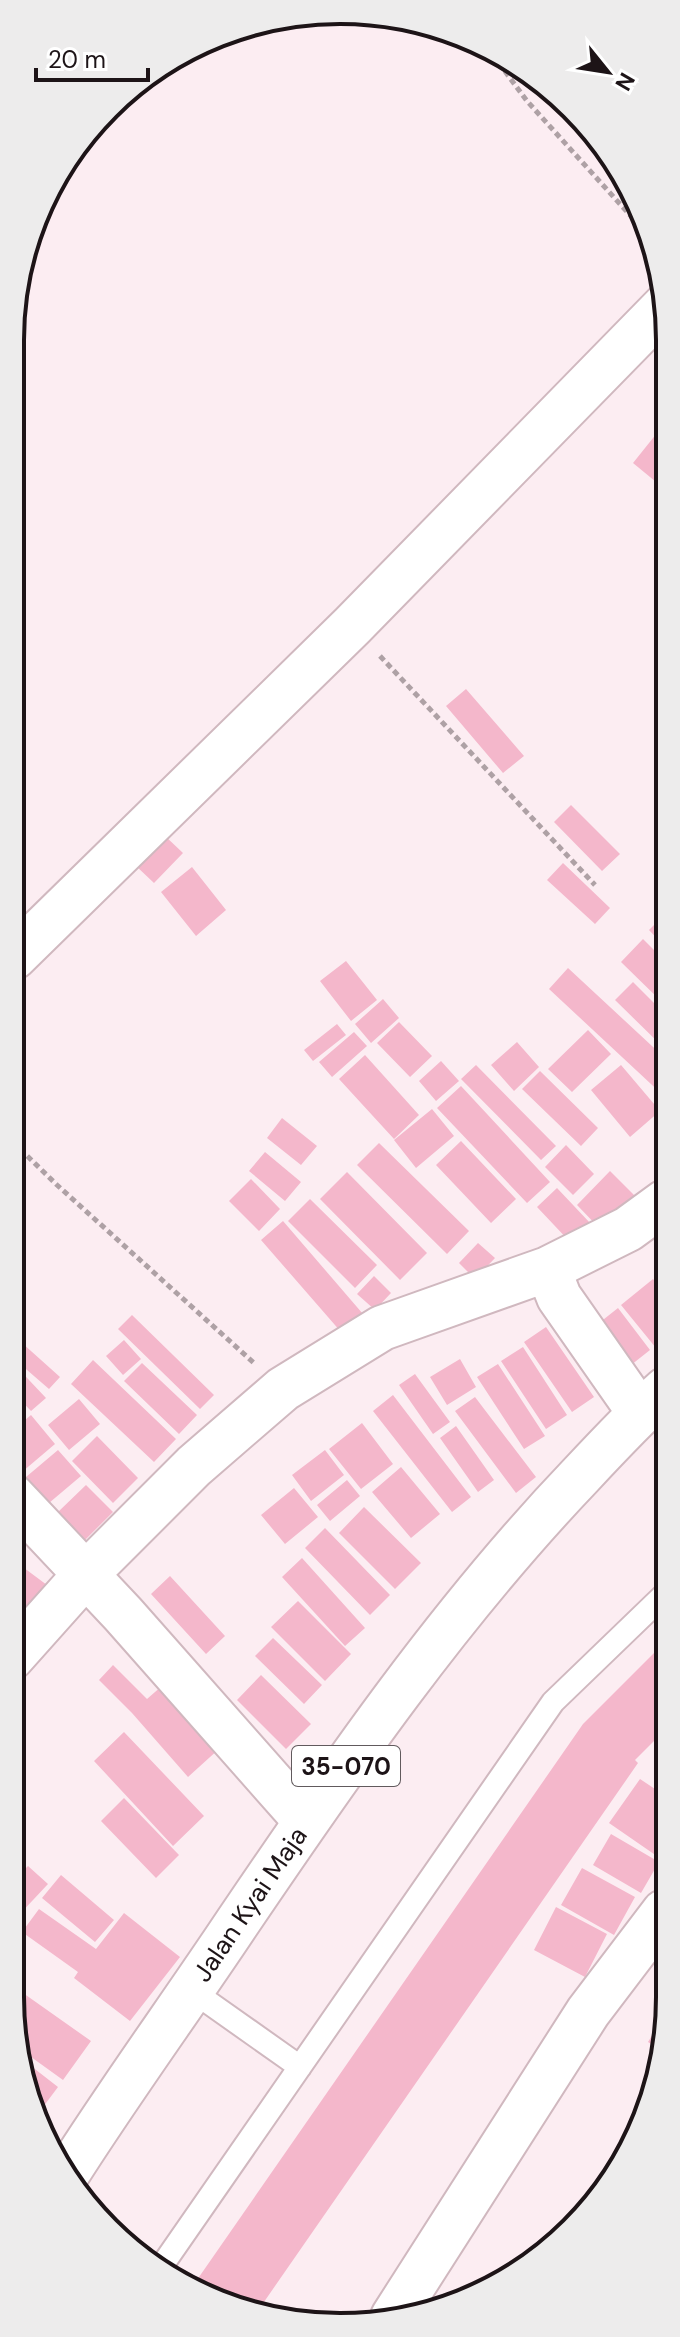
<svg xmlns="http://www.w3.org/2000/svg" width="680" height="2337" viewBox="0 0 680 2337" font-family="'DM Sans',sans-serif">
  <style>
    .building { fill: #f4b7cb }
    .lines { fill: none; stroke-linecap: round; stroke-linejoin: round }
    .lane-casing { stroke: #d0b8bf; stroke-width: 26 }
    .street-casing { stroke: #d0b8bf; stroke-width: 48 }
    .primary-casing { stroke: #d0b8bf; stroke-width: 48 }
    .path { stroke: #aea1a5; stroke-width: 5; stroke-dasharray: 6 4; stroke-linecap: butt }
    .lane { stroke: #fff; stroke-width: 22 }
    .street { stroke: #fff; stroke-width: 44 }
    .primary { stroke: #fff; stroke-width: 44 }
    .labels { text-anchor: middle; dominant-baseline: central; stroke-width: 6; stroke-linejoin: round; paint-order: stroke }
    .shield { fill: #fff; stroke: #615a5d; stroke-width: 2 }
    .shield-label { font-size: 24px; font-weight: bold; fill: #1d1417 }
    .street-label { font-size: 26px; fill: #1d1417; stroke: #fff }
    .rim { fill: none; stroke: #1d1417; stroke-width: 4 }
  </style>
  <rect width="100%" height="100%" fill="#fcedf2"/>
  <path class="building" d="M657,433L667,440V491L633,463Z
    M466,689L524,756L503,773L446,706Z
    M571,805L620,854L602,871L554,822Z
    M164,835L183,853L154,883L135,865Z
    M563,863L610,908L595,924L547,880Z
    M192,867L226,910L196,936L161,892Z
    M666,913V948L649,930Z
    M643,939L666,962V1006L621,962Z
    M346,961L377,1000L351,1021L320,981Z
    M568,968L666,1059V1098L549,989Z
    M633,982L666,1015V1050L615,1000Z
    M383,999L399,1018L371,1043L355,1024Z
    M399,1022L432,1056L410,1077L377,1043Z
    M337,1024L346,1035L313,1061L304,1050Z
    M588,1030L611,1054L572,1092L548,1069Z
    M354,1032L367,1046L332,1077L319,1062Z
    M517,1042L539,1067L514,1091L491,1065Z
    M365,1055L419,1115L394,1139L339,1079Z
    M441,1061L459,1081L436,1101L419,1081Z
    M476,1065L556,1146L541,1160L461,1079Z
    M621,1065L660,1111L630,1137L591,1090Z
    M540,1071L598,1128L581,1146L522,1089Z
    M461,1086L550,1182L527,1203L437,1108Z
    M432,1109L454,1136L416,1168L394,1140Z
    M282,1118L317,1146L301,1165L267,1138Z
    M461,1141L516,1199L491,1223L436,1165Z
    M379,1143L469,1231L447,1254L357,1165Z
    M566,1145L594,1174L573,1195L545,1167Z
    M265,1152L301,1182L285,1201L249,1171Z
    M610,1171L636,1197L602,1231L577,1205Z
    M347,1172L427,1253L400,1280L320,1199Z
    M251,1179L280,1209L259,1231L229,1201Z
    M557,1188L591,1224L571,1243L537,1207Z
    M310,1199L377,1265L355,1288L288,1221Z
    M283,1221L369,1321L348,1340L261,1240Z
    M478,1243L495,1258L475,1279L459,1263Z
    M374,1276L391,1293L375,1310L357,1294Z
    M653,1279L665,1294V1341L656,1348L621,1305Z
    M618,1308L650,1350L626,1369L594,1327Z
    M132,1315L214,1395L200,1409L118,1329Z
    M546,1327L594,1397L572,1412L524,1342Z
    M12,1334L60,1377L49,1389L12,1357Z
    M124,1340L141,1359L123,1375L106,1356Z
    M523,1347L567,1415L546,1429L501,1361Z
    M460,1359L476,1387L447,1405L430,1377Z
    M93,1360L176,1439L154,1462L71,1384Z
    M12,1362L46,1398L31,1411L12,1391Z
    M142,1363L197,1415L179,1434L124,1381Z
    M498,1364L545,1436L524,1449L477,1377Z
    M415,1374L450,1422L433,1434L399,1385Z
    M393,1395L471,1497L452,1512L373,1411Z
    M475,1397L536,1477L516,1493L455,1411Z
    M79,1399L100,1424L69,1450L48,1425Z
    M12,1402L24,1415L12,1425Z
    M31,1415L55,1444L22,1472L12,1460V1431Z
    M362,1423L393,1464L361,1489L329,1449Z
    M456,1426L494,1480L478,1492L440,1438Z
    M97,1436L138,1478L113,1503L72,1461Z
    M58,1450L81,1476L49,1503L26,1477Z
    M325,1450L344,1475L311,1501L292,1475Z
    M401,1467L440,1514L411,1538L372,1492Z
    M347,1480L360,1496L330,1521L317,1505Z
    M86,1485L113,1512L85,1540L58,1512Z
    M294,1488L318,1517L285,1544L261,1515Z
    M364,1507L421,1563L395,1589L339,1533Z
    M325,1528L390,1595L370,1615L305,1548Z
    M302,1558L365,1628L345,1646L282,1577Z
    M12,1559L51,1588L33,1612L12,1596Z
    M170,1576L225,1636L206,1654L151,1594Z
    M298,1601L351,1654L325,1681L271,1627Z
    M273,1638L322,1685L304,1704L255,1656Z
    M664,1643V1731L635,1760L638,1763L257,2312L194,2293L190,2290L583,1724Z
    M113,1665L147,1699L163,1685L220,1748L188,1777L132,1713L99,1680Z
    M261,1675L311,1724L286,1749L237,1700Z
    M124,1732L204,1816L173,1846L94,1761Z
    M640,1779L664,1795V1861L609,1823Z
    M124,1798L179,1855L156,1878L101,1821Z
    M11,1809L25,1824L11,1838Z
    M611,1834L659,1862L641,1893L593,1865Z
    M28,1866L48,1884L18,1916L10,1908V1884Z
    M582,1868L635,1897L614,1935L561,1905Z
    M61,1875L114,1920L95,1942L42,1898Z
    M556,1907L607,1934L585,1977L534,1950Z
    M39,1909L96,1949L124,1913L180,1957L130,2021L74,1978L78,1972L22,1932Z
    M23,1993L91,2041L63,2080L20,2049L12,2008Z
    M664,2016V2052L648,2042Z
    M22,2059L58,2087L34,2119Z"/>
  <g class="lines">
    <g class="lane-casing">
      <path id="lane" d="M191,1990L300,2067
        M161,2267L553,1702L665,1594"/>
    </g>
    <g class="street-casing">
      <path id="street" d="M14,957L352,626L667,304
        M548,1269L559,1297L640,1413
        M12,1496L123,1614L306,1821
        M11,1658L86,1574L194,1466L283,1389L382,1328L548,1269L628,1229L665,1202
        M393,2317L588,2012L664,1912"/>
    </g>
    <g class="primary-casing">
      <g id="primary">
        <path id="s1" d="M67,2174C121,2089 181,2007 237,1923C342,1768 450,1612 580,1476C607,1447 635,1417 665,1390"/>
      </g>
    </g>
    <path class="path" d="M487,47L527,101L648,235
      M380,656L595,885
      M13,1142L57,1185L254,1363"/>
    <use href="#lane" class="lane"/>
    <use href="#street" class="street"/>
    <use href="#primary" class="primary"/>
  </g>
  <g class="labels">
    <rect class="shield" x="292" y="1746" width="108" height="40" rx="6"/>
    <g class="shield-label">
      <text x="346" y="1766">35-070</text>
    </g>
    <g class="street-label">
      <text stroke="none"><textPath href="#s1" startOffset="326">Jalan Kyai Maja</textPath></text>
    </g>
  </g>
  <path d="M0 0H680V2337H0ZM340 24H340A316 316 0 0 1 656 340V1997A316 316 0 0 1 340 2313H340A316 316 0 0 1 24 1997V340A316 316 0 0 1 340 24Z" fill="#edecec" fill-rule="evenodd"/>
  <path class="rim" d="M340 24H340A316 316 0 0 1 656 340V1997A316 316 0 0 1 340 2313H340A316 316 0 0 1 24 1997V340A316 316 0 0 1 340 24Z"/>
  <g transform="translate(608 72) rotate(120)" stroke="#ffffff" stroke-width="6" paint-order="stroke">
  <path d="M0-6L14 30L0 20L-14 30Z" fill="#1d1417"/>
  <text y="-12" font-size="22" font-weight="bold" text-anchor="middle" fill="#1d1417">N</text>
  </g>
  <path d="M36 68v12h112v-12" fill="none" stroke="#1d1417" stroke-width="4"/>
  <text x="48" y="68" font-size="24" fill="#1d1417" stroke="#ffffff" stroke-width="6" paint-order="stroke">20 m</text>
</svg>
